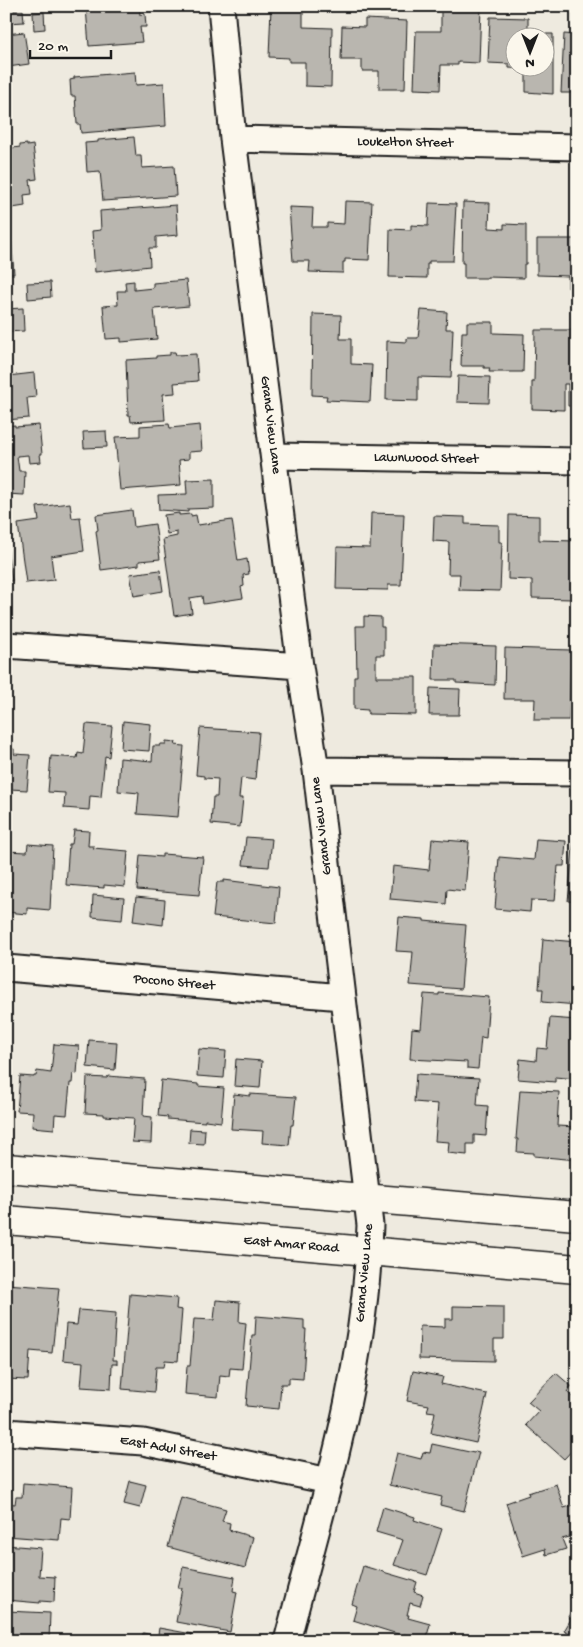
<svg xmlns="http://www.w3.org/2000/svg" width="583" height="1647" viewBox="0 0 583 1647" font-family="'Gochi Hand',sans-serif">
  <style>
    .building { fill: #b9b6af; stroke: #1c1c1c; fill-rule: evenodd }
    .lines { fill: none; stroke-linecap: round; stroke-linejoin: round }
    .street-casing { stroke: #1c1c1c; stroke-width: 29 }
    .primary-casing { stroke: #1c1c1c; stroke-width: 31 }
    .street { stroke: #fbf7ec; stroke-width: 25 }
    .primary { stroke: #fbf7ec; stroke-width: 28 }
    .labels { text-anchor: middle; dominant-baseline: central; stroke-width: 4.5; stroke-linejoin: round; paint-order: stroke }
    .street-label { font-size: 14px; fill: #1c1c1c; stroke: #fbf7ec }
  </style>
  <rect width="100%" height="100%" fill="#eeeadf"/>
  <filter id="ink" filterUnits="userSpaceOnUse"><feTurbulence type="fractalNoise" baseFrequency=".02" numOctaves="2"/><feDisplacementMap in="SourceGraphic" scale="10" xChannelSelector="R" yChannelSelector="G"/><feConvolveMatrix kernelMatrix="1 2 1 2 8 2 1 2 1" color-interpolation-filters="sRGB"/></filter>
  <g filter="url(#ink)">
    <path class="building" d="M139,6L140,15L145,14L146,27H140L142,42L89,46L86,7Z
      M441,6L481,7L479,63L458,62V65H441L440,90L414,89L416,31H441Z
      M271,7L303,8V27L332,28L331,87L305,86V62H289V58L269,57Z
      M23,10L24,22L8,23L7,11Z
      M44,12L45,29L34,30L33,13Z
      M490,17L528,18V34H553V94L526,92V69L509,68V64L488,63ZM516,38H546V68H516Z
      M365,19L407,21L405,89H379V71H362V60H341L342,26L365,27Z
      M24,32L29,64L8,67L6,34Z
      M564,34L577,35V93H561Z
      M135,72L136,85L164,83L166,126L81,133L80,124H77L75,96H71L70,80L74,79V77Z
      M134,137L136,156H141L142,168L174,166L176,196L103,201L100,171L87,172L85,143L98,142V140Z
      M27,144V146L33,145L37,179L30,180L32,194L24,195L25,206L6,209V149L20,147V145Z
      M345,201L372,202L369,260L345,259V262H343V273L309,272L310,261H293L289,207L313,208L312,227H327V223L344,224Z
      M463,202L490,203L489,228L504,229V224L526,225V264H524V278L487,277V278H464V263H462Z
      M429,203L456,204L453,261H429V264H427V278L389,277L390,229L411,230V225L428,226Z
      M176,205L178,235L156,237V248H149L150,266L95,272L92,231L101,230L100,211Z
      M574,208H577V288H568V276L537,275V239H574Z
      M6,221H10L14,274H6Z
      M186,280L189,306L154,309L157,339L121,342V338L106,339L103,306L118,305L117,291H126L125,282L134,281V290L153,288V283Z
      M50,282L51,297L28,299L27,283Z
      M23,308L24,331L6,332V309Z
      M421,310L447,312L446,329H453L451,378L418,377V401L386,400L387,341L407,342V338H418Z
      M313,314L341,315L340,339H351V364L372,365L370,402L326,400L327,396L312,395Z
      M467,322H493V333L524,334L523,372H489L490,368H484V366H461L462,332H467Z
      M535,330H577V406H568V384H564V410L532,409V382H534Z
      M170,352H175L176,355L196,354L198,381L174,383L175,393L163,394L165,420L131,422L130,415H128L126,360L156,358V356L170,355Z
      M6,361L8,376L34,373L36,397L27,398L29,418L6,420Z
      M458,376L490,377L489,403L457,402Z
      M169,424L170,428L200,425L202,451L189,452V459L179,460L181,485L120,490L115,437L140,436V426Z
      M15,425V427L39,425L42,454H40L41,462L29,463L28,455L17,456L19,471H25L24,495L6,494V426Z
      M106,431L107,447L84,448L83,432Z
      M214,479V508L188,509V512L159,510L158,495L187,494L186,480Z
      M70,503L72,518L80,517L84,551L51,556L54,580L26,583L18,524L39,521L37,507Z
      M132,510L134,527L155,524L160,559L139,561V565L101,570L96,531L98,530L96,515Z
      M179,513V515L191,514V516L196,515L198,525L232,520L238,561L247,559L249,574L243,575L244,586L241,587L243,598L203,604L202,596L190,598L192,613L174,616L163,539L177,536V532L167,534L164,515Z
      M371,513L404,514L401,585H388V590L336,589L337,547L370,548Z
      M509,515L539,516V540L575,541L572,599L532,598V580L508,579Z
      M434,516L465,517V524L499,525V542H502L500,591L459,590L460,574H448L449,542L433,541Z
      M6,539L12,581H6Z
      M160,570L163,591L134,596L130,574Z
      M364,616L381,617V627H384V655H376V677H416V715L368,714V710L354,709V676H357L356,626H364Z
      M434,644L496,646L495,685L456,683V680H433Z
      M505,648L571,650L569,720H534L535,699H504Z
      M430,688L460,689L459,715H429Z
      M123,721L151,724L149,751L121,749Z
      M86,724L112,726L109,757L105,756L101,797L90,796L89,810L64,808L65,793L48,792L51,756L77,758L78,753L83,754Z
      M200,728L259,732L255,780L241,778L239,798H243L240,827L211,824L213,797H217L218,779L204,778V776L196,775Z
      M166,741L176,742L175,745L184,746L178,817L137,814L139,793L118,791L120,758L152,761L153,746H160L161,744H166Z
      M6,748L14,749V754L30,755L27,790L10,789V802H6Z
      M74,830L89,831L88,846H94L93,848L128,851L125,887L104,885V888L66,885L69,844H72Z
      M246,837L272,839L269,867L243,865Z
      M574,837H577V902L568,901Z
      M432,839L469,842L465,891L447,889L446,904L390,899L393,866L429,870Z
      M536,839L566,841L564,866H558L555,901L531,900L530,912L495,909L499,857L534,860Z
      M28,844L53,846L50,910L27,908V914L6,912V851L27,852Z
      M162,854L203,857L199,895L137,890L140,855L162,857Z
      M224,880L279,887L276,923L213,917L217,882H224Z
      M93,895L124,898L122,920L92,917Z
      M136,897L165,900L163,925L133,921Z
      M399,917L424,919V921L466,925L461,989L410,985L413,952L396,951Z
      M543,939L577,942V1005L542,1002L543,989H539Z
      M439,993L489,997L486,1038L481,1037L478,1069L467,1068V1062L410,1059L412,1028L421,1029L424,994L439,995Z
      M550,1018L577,1020V1079L555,1077V1082L518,1079L520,1059L536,1061L537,1048L547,1049Z
      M89,1040L117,1042L115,1070L87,1067Z
      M54,1044L79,1046L77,1074L73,1073L72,1083H70L67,1115L55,1114L54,1129L32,1127L33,1112L17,1111L20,1076L34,1077V1076H36L37,1071L51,1073Z
      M199,1049L226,1051L224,1078L197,1076Z
      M236,1059L262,1061L260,1088L234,1086Z
      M416,1074L479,1078L477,1105L488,1106L486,1136L474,1135V1144H467V1155L448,1153L449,1142L435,1141L438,1104L414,1102Z
      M108,1076L145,1079L143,1116L152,1117L151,1143L132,1142L134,1118L104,1116V1114L85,1113L87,1077L107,1078Z
      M161,1080L198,1084V1086L224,1088L221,1122L205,1120V1122L167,1119L168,1117L158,1116Z
      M520,1090L559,1092L557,1126L577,1127V1160L534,1156V1153L517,1152L518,1139H516Z
      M234,1094L250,1096V1094L296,1097L293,1125H291L289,1145L262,1143L263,1131L231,1129Z
      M190,1129L205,1130L204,1144L189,1143Z
      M6,1284L59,1288L52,1353L30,1351L28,1380L6,1379Z
      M130,1294L177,1298L176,1309L182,1310L178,1361L165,1360L164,1367H156L154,1392L122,1389Z
      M216,1300L240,1302L239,1322L246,1323L242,1369L230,1368L229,1376L220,1375L218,1397L185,1394L187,1366H190L194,1319L214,1320Z
      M453,1306L504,1307V1339H494V1361L419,1359L420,1326L445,1327V1319H453Z
      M79,1310L116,1313L113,1360H117V1364H112L111,1389L81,1387L83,1362L63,1360L66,1324L77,1325Z
      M256,1316L304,1320V1329H306L303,1379L289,1378V1384H281L279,1409L246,1406L252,1335H255Z
      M413,1371L443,1377L441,1384L487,1394L476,1443L431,1433L435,1412L427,1411L429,1405L407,1401Z
      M556,1373L571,1386L567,1392L577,1401V1445L564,1459L526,1425L539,1411L528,1402Z
      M432,1444L474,1453L475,1451L479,1452L464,1511L440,1505L442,1497L389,1485L397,1453L421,1459L423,1452L430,1453Z
      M130,1481L146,1485L140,1508L124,1504Z
      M23,1483L72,1487L70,1519L61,1518L59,1540L6,1536V1503L15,1504L16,1497H22Z
      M556,1484L564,1508L577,1504V1535L562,1539L566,1549L546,1555L545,1549L523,1556L506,1503L529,1495L528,1493Z
      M181,1497L226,1509L222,1521L230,1523L229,1530L253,1537L245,1568L168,1547Z
      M383,1507L415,1517L414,1520L442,1529L427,1575L394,1565L403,1540L376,1532Z
      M6,1545L41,1548L39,1576L55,1577L54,1602L40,1601V1603L6,1600Z
      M363,1566L417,1582L414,1592L423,1595L420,1606L410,1603L407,1615H409L408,1618L430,1624L426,1640L404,1634V1636L353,1620L357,1606L352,1604Z
      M183,1567L235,1577L233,1591L237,1592L230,1632L176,1622L182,1588H178Z
      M577,1599V1638L564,1631L571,1619L568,1617Z
      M6,1611L50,1613L49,1641H6Z
      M159,1628L192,1634L191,1639L194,1641H142L143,1633L161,1637V1634H158Z"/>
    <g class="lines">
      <g class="street-casing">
        <path id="street" d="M221,6L233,139L300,666L316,770L370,1225C366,1367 323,1504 287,1641
          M233,139L577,147
          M275,456L577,461
          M6,645L300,666
          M316,770L577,773
          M6,968L342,997
          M6,1432L143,1442L329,1481"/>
      </g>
      <g class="primary-casing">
        <path id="primary" d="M6,1168L577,1216
          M6,1220L577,1269"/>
      </g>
      <use href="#street" class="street"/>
      <use href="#primary" class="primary"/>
    </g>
  </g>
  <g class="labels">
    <g class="street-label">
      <text transform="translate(405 143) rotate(1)">Loukelton Street</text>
      <text transform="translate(270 425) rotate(83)">Grand View Lane</text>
      <text transform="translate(426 459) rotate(1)">Lawnwood Street</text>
      <text transform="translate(322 826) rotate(-97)">Grand View Lane</text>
      <text transform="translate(174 983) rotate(5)">Pocono Street</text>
      <text transform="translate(291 1245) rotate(5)">East Amar Road</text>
      <text transform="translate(365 1273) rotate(-85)">Grand View Lane</text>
      <text transform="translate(168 1449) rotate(10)">East Adul Street</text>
    </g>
  </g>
  <rect width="583" height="1647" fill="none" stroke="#fbf7ec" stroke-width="25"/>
  <rect x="12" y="12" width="558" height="1622" fill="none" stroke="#1c1c1c" stroke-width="2" filter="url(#ink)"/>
  <g transform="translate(530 52) rotate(180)"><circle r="24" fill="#fbf7ec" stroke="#a29f99"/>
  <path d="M0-4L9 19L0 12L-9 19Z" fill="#1c1c1c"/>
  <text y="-8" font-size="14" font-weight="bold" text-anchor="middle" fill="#1c1c1c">N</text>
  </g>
  <path d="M30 50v8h81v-8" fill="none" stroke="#1c1c1c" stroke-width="2.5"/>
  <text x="38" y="50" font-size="15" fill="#1c1c1c" stroke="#fbf7ec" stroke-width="4" paint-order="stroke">20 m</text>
</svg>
